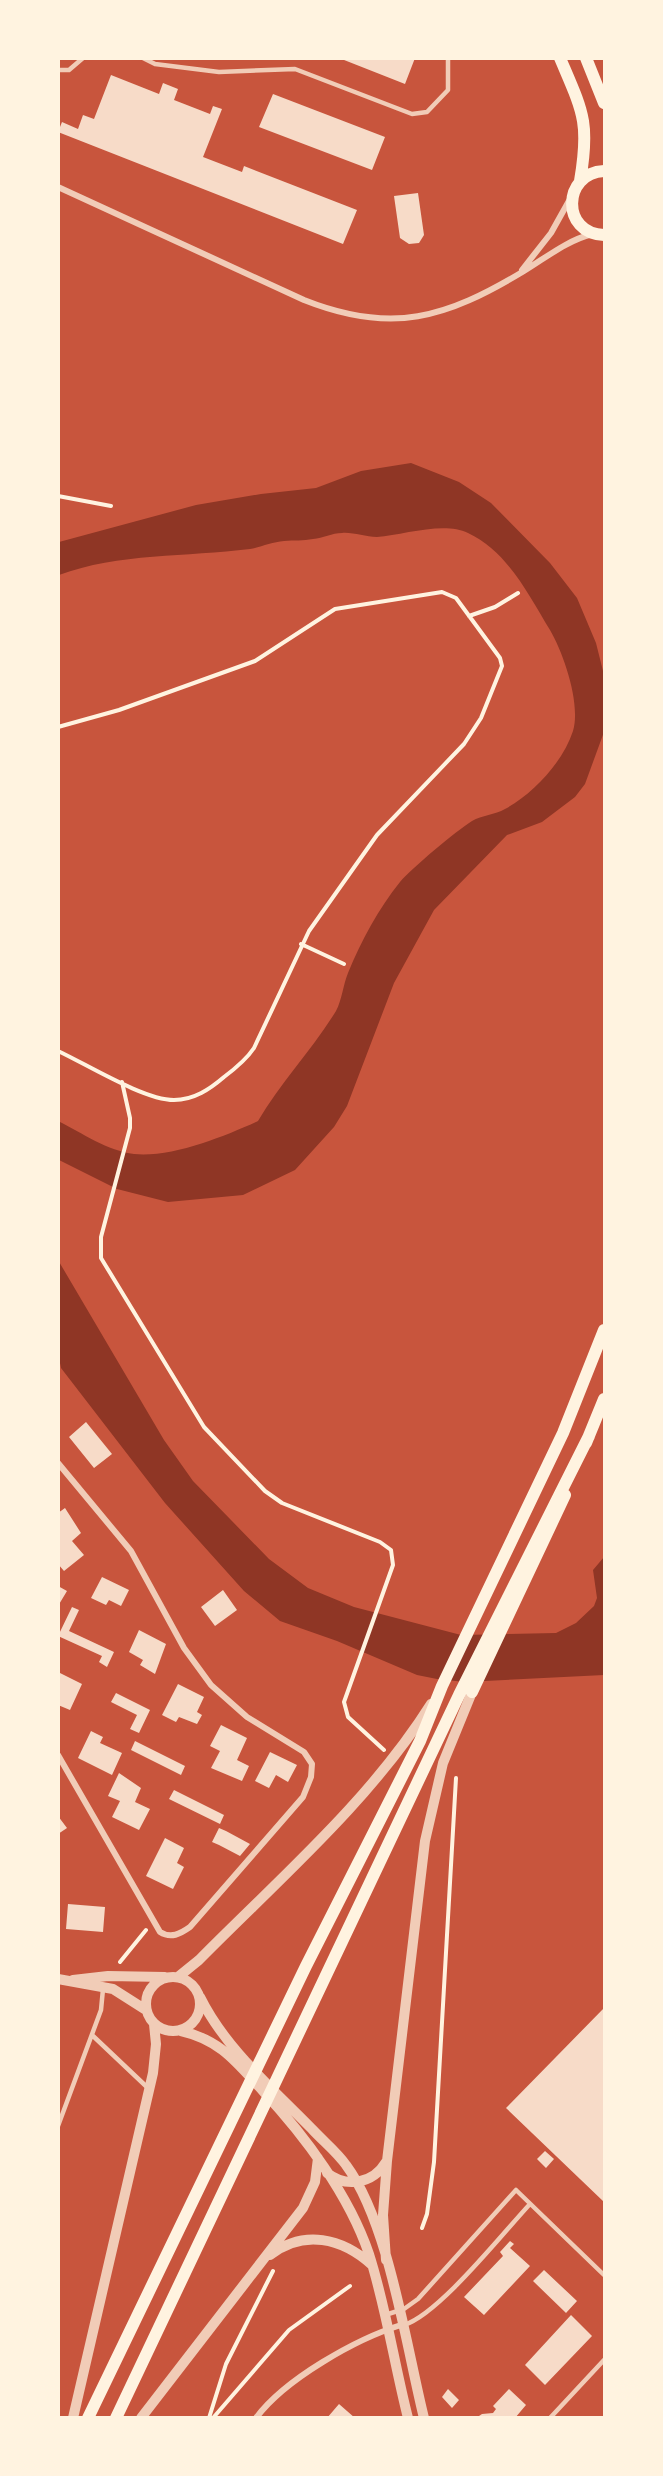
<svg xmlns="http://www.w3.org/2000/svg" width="663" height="2476" viewBox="0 0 663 2476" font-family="'Fira Sans',sans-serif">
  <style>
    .water { fill: #8f3625 }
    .building { fill: #f7dbc8 }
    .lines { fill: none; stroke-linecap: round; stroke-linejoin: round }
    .path { stroke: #fff3e0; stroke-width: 4 }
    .service { stroke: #f1ccb7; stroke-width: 4.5 }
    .minor { stroke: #f1ccb7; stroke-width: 6 }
    .tertiary { stroke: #f1ccb7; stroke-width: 10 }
    .secondary { stroke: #fff3e0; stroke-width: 12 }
  </style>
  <rect width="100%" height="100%" fill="#c8553d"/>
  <path class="water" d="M411,463L459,482L491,503L550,563L577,598L596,643L604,675V732L585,784L575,797L542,822L507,835L434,910L394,983L347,1106L334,1127L295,1170L243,1195L168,1202L117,1189L59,1160L58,1121C82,1133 108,1151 134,1154C171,1158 225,1136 258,1121C281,1082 312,1050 336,1011C342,1000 343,985 348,973C361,941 379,908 400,882C412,868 456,831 472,821C482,815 495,815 505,809C533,794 563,762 573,731C581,704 564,654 550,630C528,594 508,552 468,533C444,521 403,535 377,537C365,537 353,532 342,533C332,533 323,538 313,539C303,541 294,540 284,541C272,542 261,547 250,549C187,557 118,553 59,575V542L196,505L261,494L316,488L361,471Z
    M58,1260L164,1440L193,1481L269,1559L308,1588L354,1607L461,1635L556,1633L576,1623L594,1606L597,1598L593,1570L604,1557V1675L465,1682L437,1679L417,1675L337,1641L280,1621L244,1591L165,1503L61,1368L58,1353Z"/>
  <path class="building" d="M339,58H415L405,84Z
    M111,75L159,94L163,83L178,89L174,100L210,114L213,106L222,109L203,157L242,172L244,166L357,210L343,244L58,132L62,122L78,129L83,115L94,119Z
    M273,94L385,137L372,170L259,127Z
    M418,193L424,235L419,243L409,244L400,238L394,196Z
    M86,1422L112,1454L94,1468L69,1437Z
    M65,1508L81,1533L72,1541L84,1555L64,1571L58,1564V1513Z
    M102,1577L129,1590L121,1606L109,1600L106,1605L91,1598Z
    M58,1586L67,1591L58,1606Z
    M223,1590L237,1610L215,1626L201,1607Z
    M72,1607L79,1610L69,1631L114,1652L107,1667L99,1662L102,1656L58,1636Z
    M139,1630L166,1644L155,1674L140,1665L143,1660L129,1652Z
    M58,1672L82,1684L70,1710L58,1705Z
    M178,1684L204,1697L197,1712L202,1715L197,1724L179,1717L176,1722L162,1715Z
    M116,1693L150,1710L139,1733L130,1729L137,1715L111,1702Z
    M221,1725L247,1738L237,1760L249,1766L242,1781L211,1768L220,1751L210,1746Z
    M91,1731L103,1737L100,1743L122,1753L112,1775L78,1758Z
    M135,1741L185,1766L181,1775L131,1750Z
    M270,1752L297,1765L288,1782L276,1775L269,1788L255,1781Z
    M119,1773L141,1788L135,1802L150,1809L139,1830L112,1817L120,1801L108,1796Z
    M174,1790L224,1815L220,1824L169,1799Z
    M58,1816L67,1828L58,1834Z
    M219,1828L226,1831L250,1844L240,1856L219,1845L212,1842Z
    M165,1838L184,1848L177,1863L184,1867L173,1889L146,1876Z
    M68,1904L105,1907L103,1932L66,1929Z
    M604,2008V2202L506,2108Z
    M545,2151L554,2159L546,2168L537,2159Z
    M510,2241L514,2244L510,2248L530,2266L484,2315L464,2297L503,2256L500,2252Z
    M544,2270L577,2301L566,2313L533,2281Z
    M571,2315L592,2336L545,2385L525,2365Z
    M448,2389L459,2400L452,2408L442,2397Z
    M509,2389L526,2405L515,2418H476L482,2414L493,2413L496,2409L493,2406Z
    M339,2404L355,2418H327Z"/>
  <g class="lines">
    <path class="path" d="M58,496L111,506
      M469,616L495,607L518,593
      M58,727L119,710L255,661L335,609L442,592L456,598L500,658L502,666L481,718L464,744L377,835L309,931L254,1048C246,1060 236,1068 224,1077C210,1089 194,1100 174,1100C144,1100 88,1065 58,1051
      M301,944L344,964
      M122,1082L130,1118V1128L101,1237V1258L204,1427L265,1491L282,1503L380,1542L391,1550L393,1565L344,1702L348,1717L384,1750
      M120,1962L146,1930
      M422,2228L427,2214L434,2162L456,1778
      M209,2418L226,2364L273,2271
      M213,2418L289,2330L350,2286"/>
    <path class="service" d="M143,58L155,64L219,72L295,69L412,114L427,112L448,90V58
      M58,70H69L83,58
      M92,2035L149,2089
      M58,2126L101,2010L103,1989
      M385,2315L404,2309L418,2299L516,2190L604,2275
      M404,2325C439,2314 502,2234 530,2204
      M550,2418L604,2360"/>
    <path class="minor" d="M58,187L304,300C392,335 446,318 524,271C547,257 566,241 592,234
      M522,270L551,233L570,199
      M58,1463L131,1551L184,1648L211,1685L247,1717L304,1752L312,1764L311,1777L303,1797L190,1927C180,1934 171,1939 160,1932L58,1755
      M256,2418C285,2379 356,2339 401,2325"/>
    <path class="tertiary" d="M146 2004a27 27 0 1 1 54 0a27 27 0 1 1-54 0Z
      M178,1977L199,1960C279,1879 370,1801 431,1704
      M58,1979L113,1989L146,2010
      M73,1980L108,1976L165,1977
      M200,1997C225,2048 272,2088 312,2129C323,2141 337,2152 346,2165C389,2223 406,2346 424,2418
      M181,2031C221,2040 237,2063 263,2091C305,2136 349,2195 369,2254C386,2307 394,2363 408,2418
      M327,2173C346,2188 373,2184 386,2162
      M270,2255C304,2229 342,2238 372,2265
      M386,2260L383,2215L387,2161L425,1841L443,1763L472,1692
      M73,2418L153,2073L156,2044L154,2024
      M141,2418L303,2208L315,2182L318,2158"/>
    <path class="secondary" d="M560,58C583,112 590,122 580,181
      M586,58L604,103
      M604,171C562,173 561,234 604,235
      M586,1443L604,1399
      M472,1692L565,1495
      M88,2418L306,1966L420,1741L442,1686L563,1433L604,1330
      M116,2418L459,1695L589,1436"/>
  </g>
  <rect width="663" height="2476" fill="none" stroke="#fff3e0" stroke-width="120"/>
</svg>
